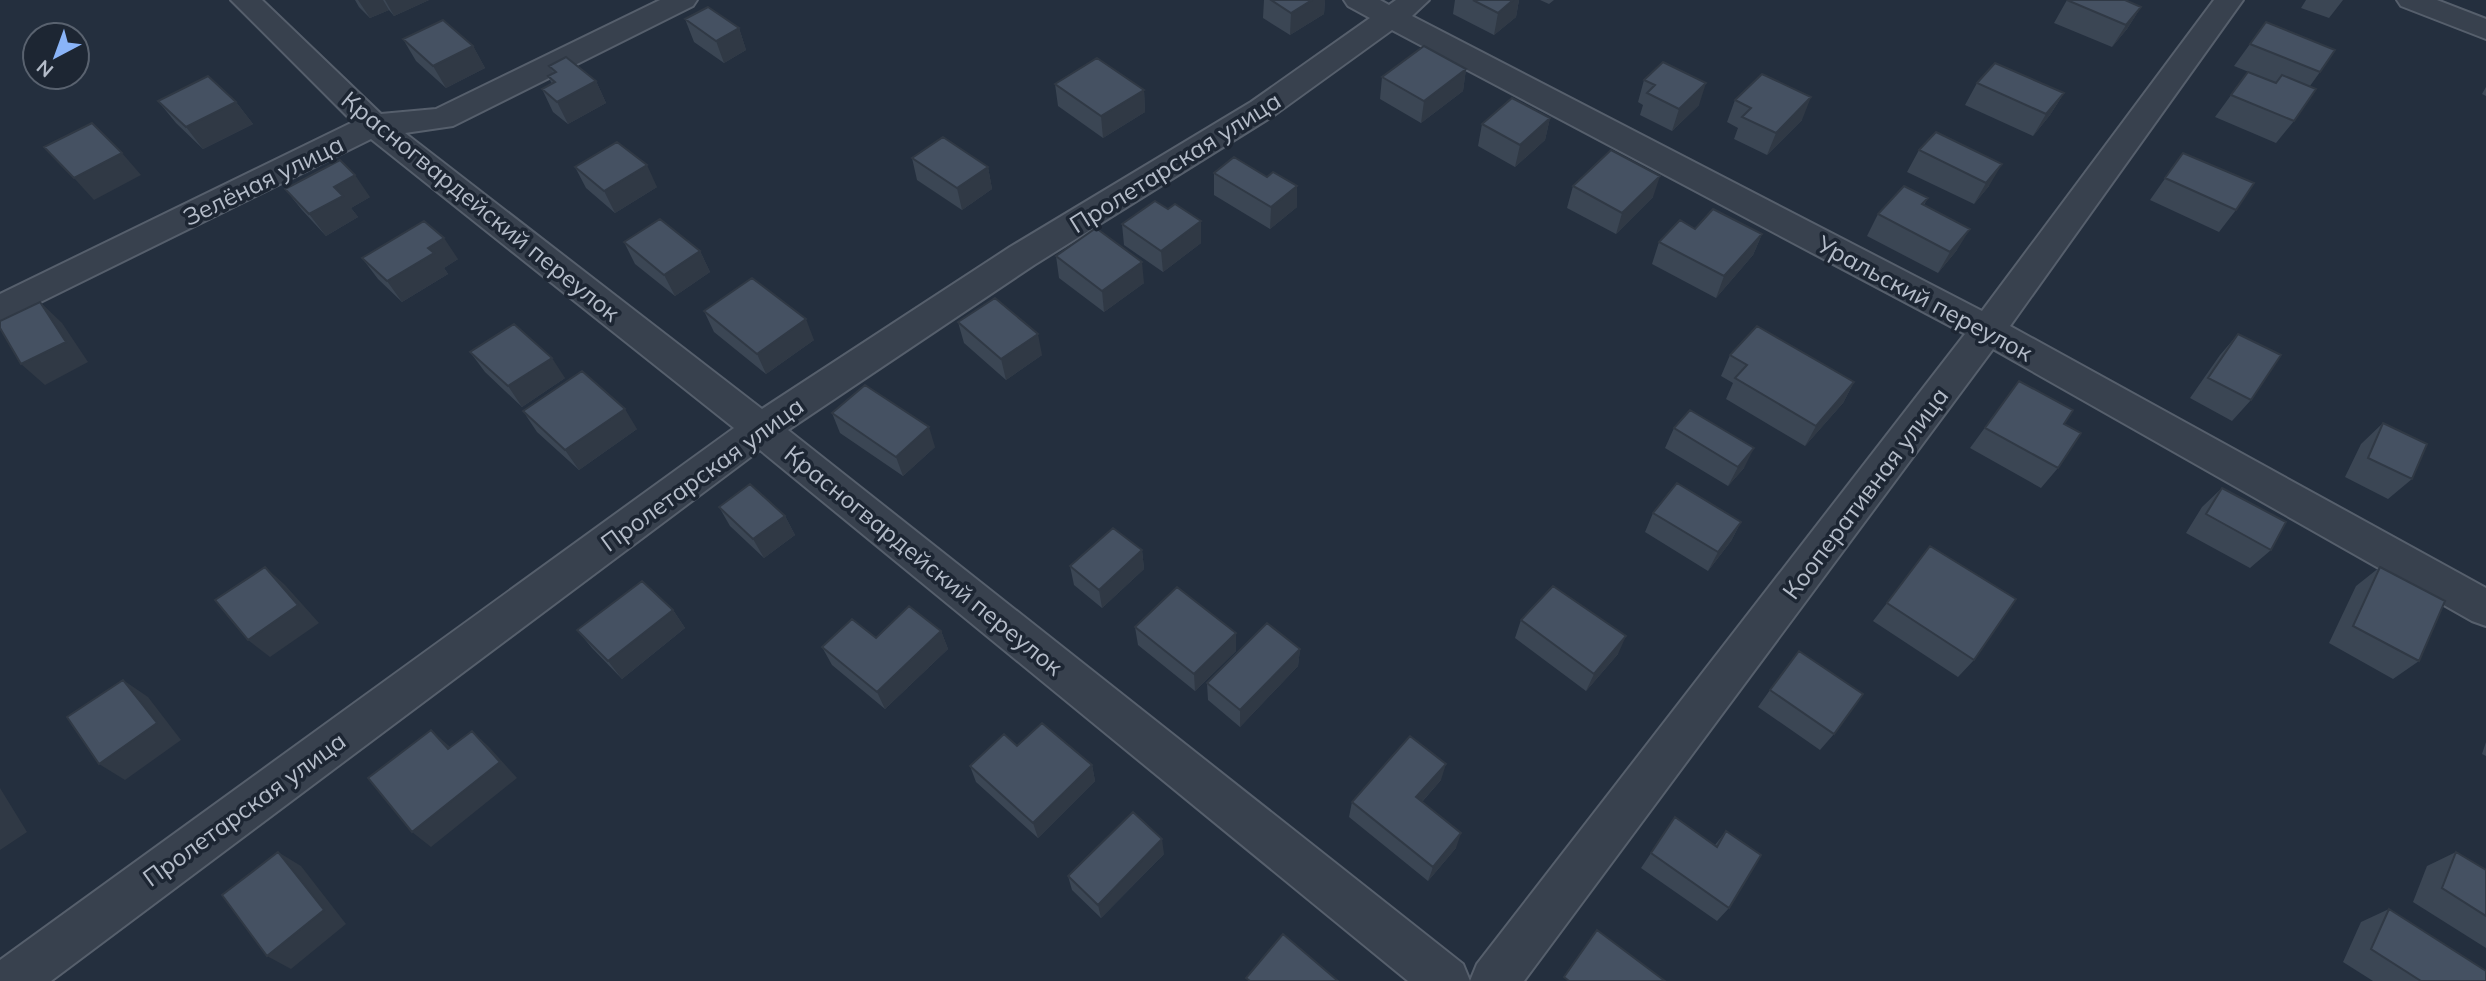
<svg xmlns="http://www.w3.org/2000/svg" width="2486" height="981" viewBox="0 0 2486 981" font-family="Mulish,sans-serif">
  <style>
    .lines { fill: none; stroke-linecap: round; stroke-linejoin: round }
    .minor-casing { stroke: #565f6c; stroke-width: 4 }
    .minor { fill: #38414e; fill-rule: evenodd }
    .wall { fill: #3b4654 }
    .shaded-wall { fill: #303945 }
    .building { fill: #455162; stroke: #303945; stroke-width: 2 }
    .labels { text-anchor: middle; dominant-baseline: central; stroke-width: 7; stroke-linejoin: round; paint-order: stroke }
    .street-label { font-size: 24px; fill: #b4bcc9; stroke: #1d2633 }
  </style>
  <rect width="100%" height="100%" fill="#242f3e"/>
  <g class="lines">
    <g class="minor-casing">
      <path id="minor" d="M231,0H262L381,114L436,109L660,0H697L693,6L453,126L405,133L762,409L1010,247L1251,102L1370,18L1348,6L1344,0H1380L1389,5L1396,0H1429L1412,16L1982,311L2214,0H2243L2010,326L2486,588V626L2472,621L1993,349L1524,981H1408L760,450L51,981H0V960L734,428L371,139L0,322V294L353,122ZM1392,30L1965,334L1477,964L1470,981L1463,964L788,430L1034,265L1273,116Z
        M2397,0H2437L2486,19V39L2401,6Z"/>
    </g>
    <use href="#minor" class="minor"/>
  </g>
  <path class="wall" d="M355,0H429L394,16L389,10L370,18L359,7Z
    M1264,0H1325L1324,14L1290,35L1263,18Z
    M1455,0H1519L1516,17L1494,35L1453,14Z
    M1540,0H1554L1549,4Z
    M2067,0L2141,7L2127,29L2112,47L2054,23Z
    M2306,0H2343L2329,18L2301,8Z
    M685,19L739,28L746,50L724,63L694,42Z
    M2266,22L2320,72L2310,86L2294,121L2276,143L2215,117L2248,72L2276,83L2234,66Z
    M403,39L473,46L485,68L446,88L416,61Z
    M549,66L596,81L606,103L568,124L553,112L542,89L552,84L548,76L553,73Z
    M1466,69L1463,91L1421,123L1380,99L1382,77Z
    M1644,80L1699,105L1672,131L1640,115L1643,105L1638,102Z
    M1977,83L2064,93L2050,115L2033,136L1965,105Z
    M1055,84L1144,90L1145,112L1103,138L1058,106Z
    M2486,87V96L2482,94Z
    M1735,100L1802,120L1767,155L1734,139L1738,128L1727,122Z
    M158,101L236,102L253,124L203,149L176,123Z
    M1550,118L1545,140L1515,167L1478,146L1482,124Z
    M1936,132L1989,186L1974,204L1907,172L1919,150Z
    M2183,153L2236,210L2219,232L2150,200Z
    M912,158L988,167L992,189L962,210L917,180Z
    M575,167L657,187L615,213L586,188Z
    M1214,173L1297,207L1270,229L1214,195Z
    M1573,186L1653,197L1616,234L1567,208Z
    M285,189L370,197L351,208L358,217L326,236L302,210Z
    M1928,198L1924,205L1957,250L1938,273L1867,236L1878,214Z
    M1168,209L1201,221V243L1163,272L1124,245L1122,224Z
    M1695,229L1762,234L1753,255L1716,298L1652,264L1659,242Z
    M624,242L700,251L710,272L675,296L635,264Z
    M1056,256L1144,283L1104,312L1059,278Z
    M362,258L458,259L444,268L448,274L402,302L378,279Z
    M704,311L814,340L766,374L714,332Z
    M958,322L1042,355L1006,380L964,343Z
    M2238,334L2251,400L2232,421L2190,398L2220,355Z
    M470,352L565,378L522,407L485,372Z
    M1730,355L1854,382L1843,403L1805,446L1726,399L1733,383L1721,376Z
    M2019,381L2064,424L2058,468L2041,488L1970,448Z
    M523,411L637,429L579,470L537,432Z
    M832,413L935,447L903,476L840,433Z
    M2383,423L2412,479L2388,499L2345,477L2361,444Z
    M1674,428L1744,468L1728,486L1665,448Z
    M2222,488L2271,550L2250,568L2186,533L2202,507Z
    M719,507L785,516L795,535L764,558L730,526Z
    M1653,513L1741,522L1731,541L1708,571L1645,532Z
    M1142,550L1144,569L1102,608L1074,585L1070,566Z
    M2380,567L2419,661L2393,679L2329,643L2356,586Z
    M1887,603L1974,660L1958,677L1873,621Z
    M673,610L685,628L622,679L592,648L577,630Z
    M1521,620L1618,654L1586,691L1515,638Z
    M1135,627L1236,651L1195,691L1138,645Z
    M941,631L948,649L885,709L832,665L822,647Z
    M1300,649L1298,666L1240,727L1208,700L1207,683Z
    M1770,690L1834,734L1820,750L1758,707Z
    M2486,742V756L2482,754Z
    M1017,746L1092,765L1095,781L1038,838L976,782L970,766Z
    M1441,780L1422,802L1456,848L1428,881L1349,817L1352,802Z
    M1675,817L1715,845L1726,831L1729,908L1717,921L1641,868Z
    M2456,852L2486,870V948L2413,902L2427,866Z
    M1164,854L1101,918L1072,890L1068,876Z
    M2389,909L2486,981H2373L2343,962L2361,922Z"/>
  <path class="shaded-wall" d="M358,0H383L389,10L370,18Z
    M385,0H429L394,16Z
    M1312,0H1325L1324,14L1290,35L1291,13Z
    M1513,0H1519L1516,17L1494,35L1498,13Z
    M2141,7L2127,29L2112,47L2126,25Z
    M739,28L746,50L724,63L716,41Z
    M473,46L485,68L446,88L433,66Z
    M1466,69L1463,91L1421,123L1424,101Z
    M596,81L606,103L568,124L557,102Z
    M1706,83L1699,105L1672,131L1679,109Z
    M1144,90L1145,112L1103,138L1101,116Z
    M2064,93L2050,115L2033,136L2046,114Z
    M1811,97L1802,120L1767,155L1776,133Z
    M236,102L253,124L203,149L186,127Z
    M1550,118L1545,140L1515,167L1520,145Z
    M122,153L141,175L94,200L74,178Z
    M2002,164L1989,186L1974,204L1986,183Z
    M647,165L657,187L615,213L604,191Z
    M988,167L992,189L962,210L957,188Z
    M355,175L370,197L351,208L358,217L326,236L309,214L334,187Z
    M1660,176L1653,197L1616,234L1622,213Z
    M1297,186V207L1270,229L1271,207Z
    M1201,221V243L1163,272L1161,251Z
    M1970,229L1957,250L1938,273L1950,252Z
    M1762,234L1753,255L1716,298L1724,276Z
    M444,238L458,259L444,268L448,274L402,302L387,281L428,248Z
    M700,251L710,272L675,296L664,275Z
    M1142,262L1144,283L1104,312L1102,291Z
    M40,302L62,323L88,362L45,385L21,364Z
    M806,319L814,340L766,374L757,354Z
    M1038,334L1042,355L1006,380L1001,359Z
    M552,358L565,378L522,407L508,386Z
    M1854,382L1843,403L1805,446L1816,426Z
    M625,409L637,429L579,470L565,450Z
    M929,427L935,447L903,476L896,457Z
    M1754,448L1744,468L1728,486L1738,467Z
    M785,516L795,535L764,558L753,539Z
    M1741,522L1731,541L1708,571L1718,552Z
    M1142,550L1144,569L1102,608L1099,590Z
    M265,567L285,585L319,623L270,657L248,640Z
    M673,610L685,628L622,679L608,661Z
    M941,631L948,649L885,709L877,692Z
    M1236,633V651L1195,691L1194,674Z
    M1626,636L1618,654L1586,691L1594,674Z
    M1300,649L1298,666L1240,727V710Z
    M123,680L148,697L181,740L125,780L99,764Z
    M431,730L450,747L466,765L448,749Z
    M472,731L489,747L517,778L431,847L412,832Z
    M1446,764L1441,780L1412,813L1416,797Z
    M1092,765L1095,781L1038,838L1033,823Z
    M0,788L27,832L0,850Z
    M1461,833L1456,848L1428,881L1433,867Z
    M1162,839L1164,854L1101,918L1098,905Z
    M278,852L301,866L346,924L291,969L267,956Z"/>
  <path class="building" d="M1271,0H1312L1291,13Z
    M1473,0H1513L1498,13Z
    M2067,0H2125L2141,7L2126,25Z
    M708,7L739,28L716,41L685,19Z
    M443,20L473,46L433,66L403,39Z
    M2266,22L2335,50L2320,72L2250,44Z
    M1424,46L1466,69L1424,101L1382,77Z
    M566,57L596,81L557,102L542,89L555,82L548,76L556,72L549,66Z
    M1097,58L1144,90L1101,116L1055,84Z
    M1663,62L1706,83L1679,109L1647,93L1655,85L1644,80Z
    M1995,63L2064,93L2046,114L1977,83Z
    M2248,72L2276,83L2282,75L2316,89L2294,121L2231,95Z
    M1762,74L1811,97L1776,133L1742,117L1751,108L1735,100Z
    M208,76L236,102L186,127L158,101Z
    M1512,98L1550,118L1520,145L1482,124Z
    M92,123L122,153L74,178L44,147Z
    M1936,132L2002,164L1986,183L1919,150Z
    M943,137L988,167L957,188L912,158Z
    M617,142L647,165L604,191L575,167Z
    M1611,150L1660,176L1622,213L1573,186Z
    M2183,153L2254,183L2236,210L2165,178Z
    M1234,157L1267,177L1273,172L1297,186L1271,207L1214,173Z
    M340,160L355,175L334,187L343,196L309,214L285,189Z
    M1904,186L1928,198L1922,204L1970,229L1950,252L1878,214Z
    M1155,201L1168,209L1175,204L1201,221L1161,251L1122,224Z
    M1713,209L1762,234L1724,276L1659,242L1680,220L1695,229Z
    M660,219L700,251L664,275L624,242Z
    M424,221L444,238L428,248L434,253L387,281L362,258Z
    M1096,228L1142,262L1102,291L1056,256Z
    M752,278L806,319L757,354L704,311Z
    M995,298L1038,334L1001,359L958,322Z
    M40,302L66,342L21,364L0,328V321Z
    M514,324L552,358L508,386L470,352Z
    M1757,326L1854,382L1816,426L1735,378L1747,365L1730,355Z
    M2238,334L2281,355L2251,400L2208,378Z
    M582,371L625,409L565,450L523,411Z
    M2019,381L2073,410L2064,424L2081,433L2058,468L1985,428Z
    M865,385L929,427L896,457L832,413Z
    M1690,410L1754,448L1738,467L1674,428Z
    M2383,423L2427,444L2412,479L2368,458Z
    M1677,483L1741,522L1718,552L1653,513Z
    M750,484L785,516L753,539L719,507Z
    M2222,488L2286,522L2271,550L2206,514Z
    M1113,528L1142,550L1099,590L1070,566Z
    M1930,546L2016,599L1974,660L1887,603Z
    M265,567L298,605L248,640L215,600Z
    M2380,567L2445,601L2419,661L2353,626Z
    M642,581L673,610L608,661L577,630Z
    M1553,586L1626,636L1594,674L1521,620Z
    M1177,587L1236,633L1194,674L1135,627Z
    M909,606L941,631L877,692L822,647L852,619L876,638Z
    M1267,623L1300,649L1240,710L1207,683Z
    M1799,651L1863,694L1834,734L1770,690Z
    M123,680L157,723L99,764L67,717Z
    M1042,723L1092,765L1033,823L970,766L1004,734L1017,746Z
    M431,730L448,749L472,731L500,762L412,832L368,778Z
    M1410,736L1446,764L1416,797L1461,833L1433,867L1352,802Z
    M1133,812L1162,839L1098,905L1068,876Z
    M1675,817L1717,847L1726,831L1761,855L1729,908L1651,853Z
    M278,852L324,910L267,956L222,895Z
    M2456,852L2486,870V916L2442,888Z
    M2389,909L2486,971V981H2421L2371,949Z
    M1597,930L1665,981H1569L1564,977Z
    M1283,934L1338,981H1250L1246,978Z"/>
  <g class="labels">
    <g class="street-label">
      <text transform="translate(1175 162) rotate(-32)">Пролетарская улица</text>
      <text transform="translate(263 180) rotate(-26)">Зелёная улица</text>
      <text transform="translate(481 206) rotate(39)">Красногвардейский переулок</text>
      <text transform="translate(1925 298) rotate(28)">Уральский переулок</text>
      <text transform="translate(702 474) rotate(-36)">Пролетарская улица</text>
      <text transform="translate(1865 493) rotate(-53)">Кооперативная улица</text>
      <text transform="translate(924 560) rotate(39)">Красногвардейский переулок</text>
      <text transform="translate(244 809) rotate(-36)">Пролетарская улица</text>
    </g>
  </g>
  <g transform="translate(56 56) rotate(221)"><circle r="33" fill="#1d2633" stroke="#59626f" stroke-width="2"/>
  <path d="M0-5L12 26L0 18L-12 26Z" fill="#8ab4f8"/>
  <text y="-10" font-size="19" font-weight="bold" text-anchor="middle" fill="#b4bcc9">N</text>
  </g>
</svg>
